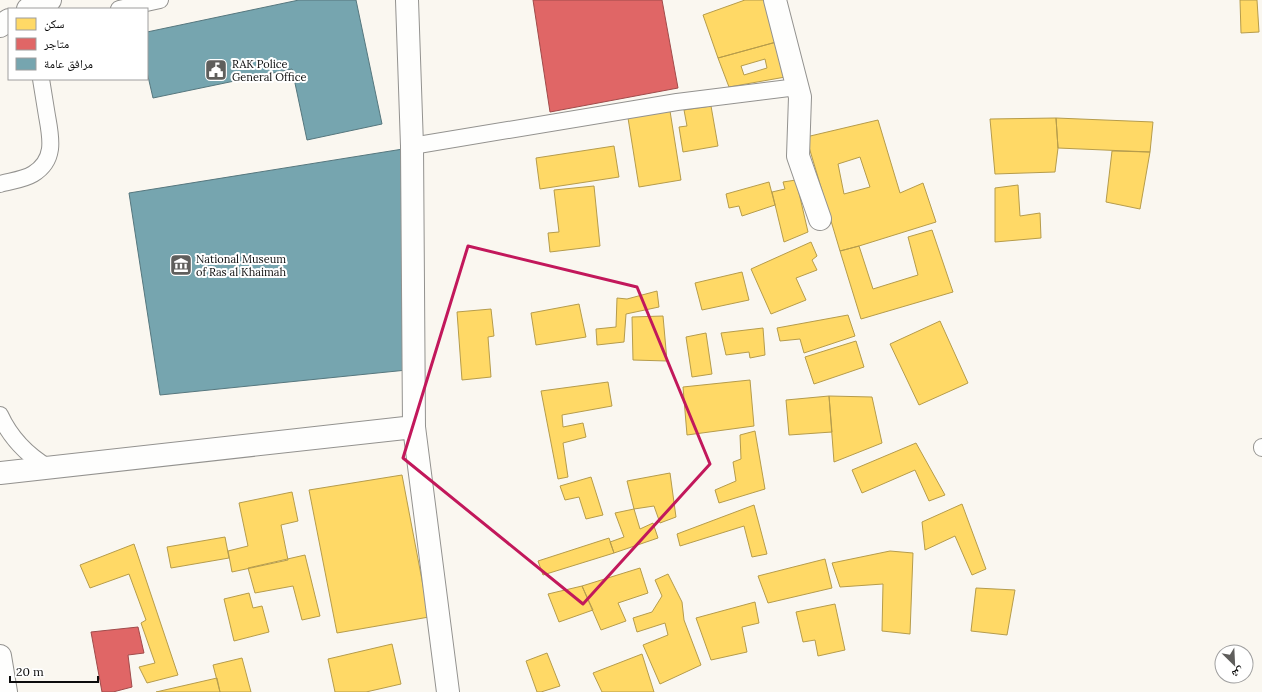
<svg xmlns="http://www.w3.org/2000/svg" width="1262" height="692" viewBox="0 0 1262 692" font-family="Lora,'Noto Naskh Arabic',serif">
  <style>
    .homes { fill: #ffd966; stroke: #b69c4b; fill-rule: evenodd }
    .shops { fill: #e06666; stroke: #a04b4b }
    .public { fill: #76a5af; stroke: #56777e }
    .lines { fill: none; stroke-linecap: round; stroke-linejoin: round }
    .service-casing { stroke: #93928f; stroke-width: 18 }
    .minor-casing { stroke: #93928f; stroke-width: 24 }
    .tertiary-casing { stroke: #93928f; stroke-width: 24 }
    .service { stroke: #fefefd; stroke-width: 16 }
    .minor { stroke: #fefefd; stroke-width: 22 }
    .tertiary { stroke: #fefefd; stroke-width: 22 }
    .marked { fill: none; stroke: #c2185b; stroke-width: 3; stroke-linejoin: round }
    .labels { text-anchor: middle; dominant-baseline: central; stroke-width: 4; stroke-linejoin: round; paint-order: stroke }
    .poi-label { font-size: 11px; fill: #0c0c0c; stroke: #fff; text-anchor: start }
  </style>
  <rect width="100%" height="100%" fill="#faf7f0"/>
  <path class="homes" d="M745,0H768L780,41L718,58L703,15Z
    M1240,0H1257L1259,32L1241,33Z
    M780,41L791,76L729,87L718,58ZM765,59L767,68L744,75L741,66Z
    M711,106L718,146L683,152L679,127L687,126L684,110Z
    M670,111L681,180L639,187L628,118Z
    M1056,118L1153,122L1150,152L1058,148Z
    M1056,118L1058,148L1055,172L995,174L990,119Z
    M878,120L900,193L923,183L936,222L859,246L840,251L806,137ZM860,157L870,187L844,194L838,164Z
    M614,146L619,177L540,189L536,158Z
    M1112,151L1150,152L1140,209L1106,202Z
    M796,180L808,232L784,242L772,192L785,189L783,182Z
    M769,182L775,205L742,216L739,206L729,208L726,194Z
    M1018,185L1020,216L1040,213L1041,238L995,242V188Z
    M594,186L600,246L550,252L548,233L559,232L554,190Z
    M932,230L953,292L861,319L840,251L859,246L873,289L918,275L908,237Z
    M811,242L817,256L812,260L817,270L796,278L806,300L771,314L751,269Z
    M742,272L749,300L702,310L695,283Z
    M657,291L659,307L626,314L624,342L597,345L596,329L616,327L617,298L627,299Z
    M579,304L586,337L536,345L531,313Z
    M491,309L494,336L488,337L491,377L462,380L457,312Z
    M848,315L855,336L804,353L800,339L780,341L777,328Z
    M663,316L667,361L633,360L632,317Z
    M940,321L968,383L919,405L890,344Z
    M763,328L765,355L750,358L749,352L726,355L721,333Z
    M706,333L712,374L692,377L686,337Z
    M856,341L864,367L814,384L805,357Z
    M750,380L754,426L687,435L683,387Z
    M608,382L612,406L562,415L563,427L583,423L586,437L563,443L568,477L558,479L541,391Z
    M829,396L872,397L882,443L834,462Z
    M829,396L832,432L789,435L786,400Z
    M755,431L765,489L719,503L715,490L736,481L733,462L741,459L740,435Z
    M916,443L945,495L929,501L915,470L862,493L852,470Z
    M670,473L676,517L660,523L654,506L634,509L627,481Z
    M402,475L429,617L337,633L309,490Z
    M591,477L603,515L586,519L579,497L565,500L560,486Z
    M292,492L298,521L281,525L288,560L232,572L228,551L248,546L239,503Z
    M962,504L986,569L972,575L955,536L925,550L922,522Z
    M754,505L767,554L752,557L744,526L680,546L677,534Z
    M634,509L640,529L653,523L658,538L614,553L610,542L624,537L615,513Z
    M225,537L229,558L171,568L167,547Z
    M609,538L614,553L543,575L538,561Z
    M134,544L178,675L147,683L139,667L155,663L141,623L146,620L129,574L90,588L80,565Z
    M890,551L913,553L910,634L882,631L883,584L840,587L832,563Z
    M305,555L320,616L302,620L293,586L255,593L248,568Z
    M825,559L832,588L768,603L758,576Z
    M640,568L648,593L618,603L626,621L601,630L582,586Z
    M668,574L682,602L684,620L701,665L660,684L643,645L668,635L665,623L637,632L633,618L652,612L662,596L655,580Z
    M582,586L593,610L559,622L548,594Z
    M976,588L1015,590L1007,635L971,631Z
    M249,593L253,608L262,606L269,632L234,641L224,599Z
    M755,602L759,623L742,627L747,652L711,660L696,618Z
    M835,604L845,650L818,656L815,640L803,642L796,612Z
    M392,644L401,684L366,692H335L328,659Z
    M547,653L560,686L541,692H537L526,661Z
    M642,654L654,692H602L593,673Z
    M242,658L251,692H220L213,665Z
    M217,678L220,692H156Z"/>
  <path class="shops" d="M533,0H662L678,88L550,112Z
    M138,627L144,653L128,655L132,687L113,692H102L91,632Z"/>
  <path class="public" d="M299,0H356L382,124L307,140L292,69L153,98L147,72V32Z
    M403,149L407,370L160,395L129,193Z"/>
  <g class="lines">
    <g class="service-casing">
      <path id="service" d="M119,9L160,0
        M412,146L677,102L797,87
        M0,184C10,181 23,180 33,174C56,160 51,138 47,116C45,103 43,91 41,79
        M0,415C11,439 27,455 49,468
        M1262,448V447"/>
    </g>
    <g class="minor-casing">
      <path id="minor" d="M775,0L800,97L798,156L820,219
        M414,427L448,692
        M0,473L414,427L412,146L407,0"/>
    </g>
    <g class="tertiary-casing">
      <path id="tertiary" d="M28,9L50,0
        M0,26L9,20
        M0,656L6,692"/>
    </g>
    <use href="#service" class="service"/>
    <use href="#minor" class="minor"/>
    <use href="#tertiary" class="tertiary"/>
  </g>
  <path class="marked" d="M468,246L637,287L710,464L583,604L403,458Z"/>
  <defs>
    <g id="civic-square" transform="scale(1.15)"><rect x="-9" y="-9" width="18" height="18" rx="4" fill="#5f5e5c" stroke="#fff"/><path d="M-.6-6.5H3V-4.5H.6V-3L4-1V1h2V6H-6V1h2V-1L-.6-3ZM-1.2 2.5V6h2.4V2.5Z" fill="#fff"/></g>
    <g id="museum-square" transform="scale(1.15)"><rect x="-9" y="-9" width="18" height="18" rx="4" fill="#5f5e5c" stroke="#fff"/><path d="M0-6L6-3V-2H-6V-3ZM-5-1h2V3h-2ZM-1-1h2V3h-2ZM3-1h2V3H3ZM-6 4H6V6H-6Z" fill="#fff"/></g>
  </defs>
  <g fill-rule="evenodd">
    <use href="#civic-square" x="216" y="70"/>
    <use href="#museum-square" x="181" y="265"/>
  </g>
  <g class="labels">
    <g class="poi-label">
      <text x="232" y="64">RAK Police<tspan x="232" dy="13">General Office</tspan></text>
      <text x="196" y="259">National Museum<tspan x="196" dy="13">of Ras al Khaimah</tspan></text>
    </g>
  </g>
  <rect x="8" y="8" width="140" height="72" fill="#ffffff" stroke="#9e9e9e"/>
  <rect x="16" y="18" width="20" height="12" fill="#ffd966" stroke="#9e9e9e"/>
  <text x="44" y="28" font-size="12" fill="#0c0c0c">سكن</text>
  <rect x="16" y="38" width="20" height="12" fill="#e06666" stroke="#9e9e9e"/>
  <text x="44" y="48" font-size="12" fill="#0c0c0c">متاجر</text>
  <rect x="16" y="58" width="20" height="12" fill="#76a5af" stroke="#9e9e9e"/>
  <text x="44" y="68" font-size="12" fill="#0c0c0c">مرافق عامة</text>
  <g transform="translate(1234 664) rotate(156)"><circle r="19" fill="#ffffff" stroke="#9e9e9e"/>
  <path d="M0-3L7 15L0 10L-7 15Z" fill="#5f5e5c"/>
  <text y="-6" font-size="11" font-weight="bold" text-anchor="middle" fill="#0c0c0c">ش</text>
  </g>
  <path d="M10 676v6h88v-6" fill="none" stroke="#0c0c0c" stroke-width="2"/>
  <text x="16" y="676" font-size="12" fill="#0c0c0c" stroke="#ffffff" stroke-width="3" paint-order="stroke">20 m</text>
</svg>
